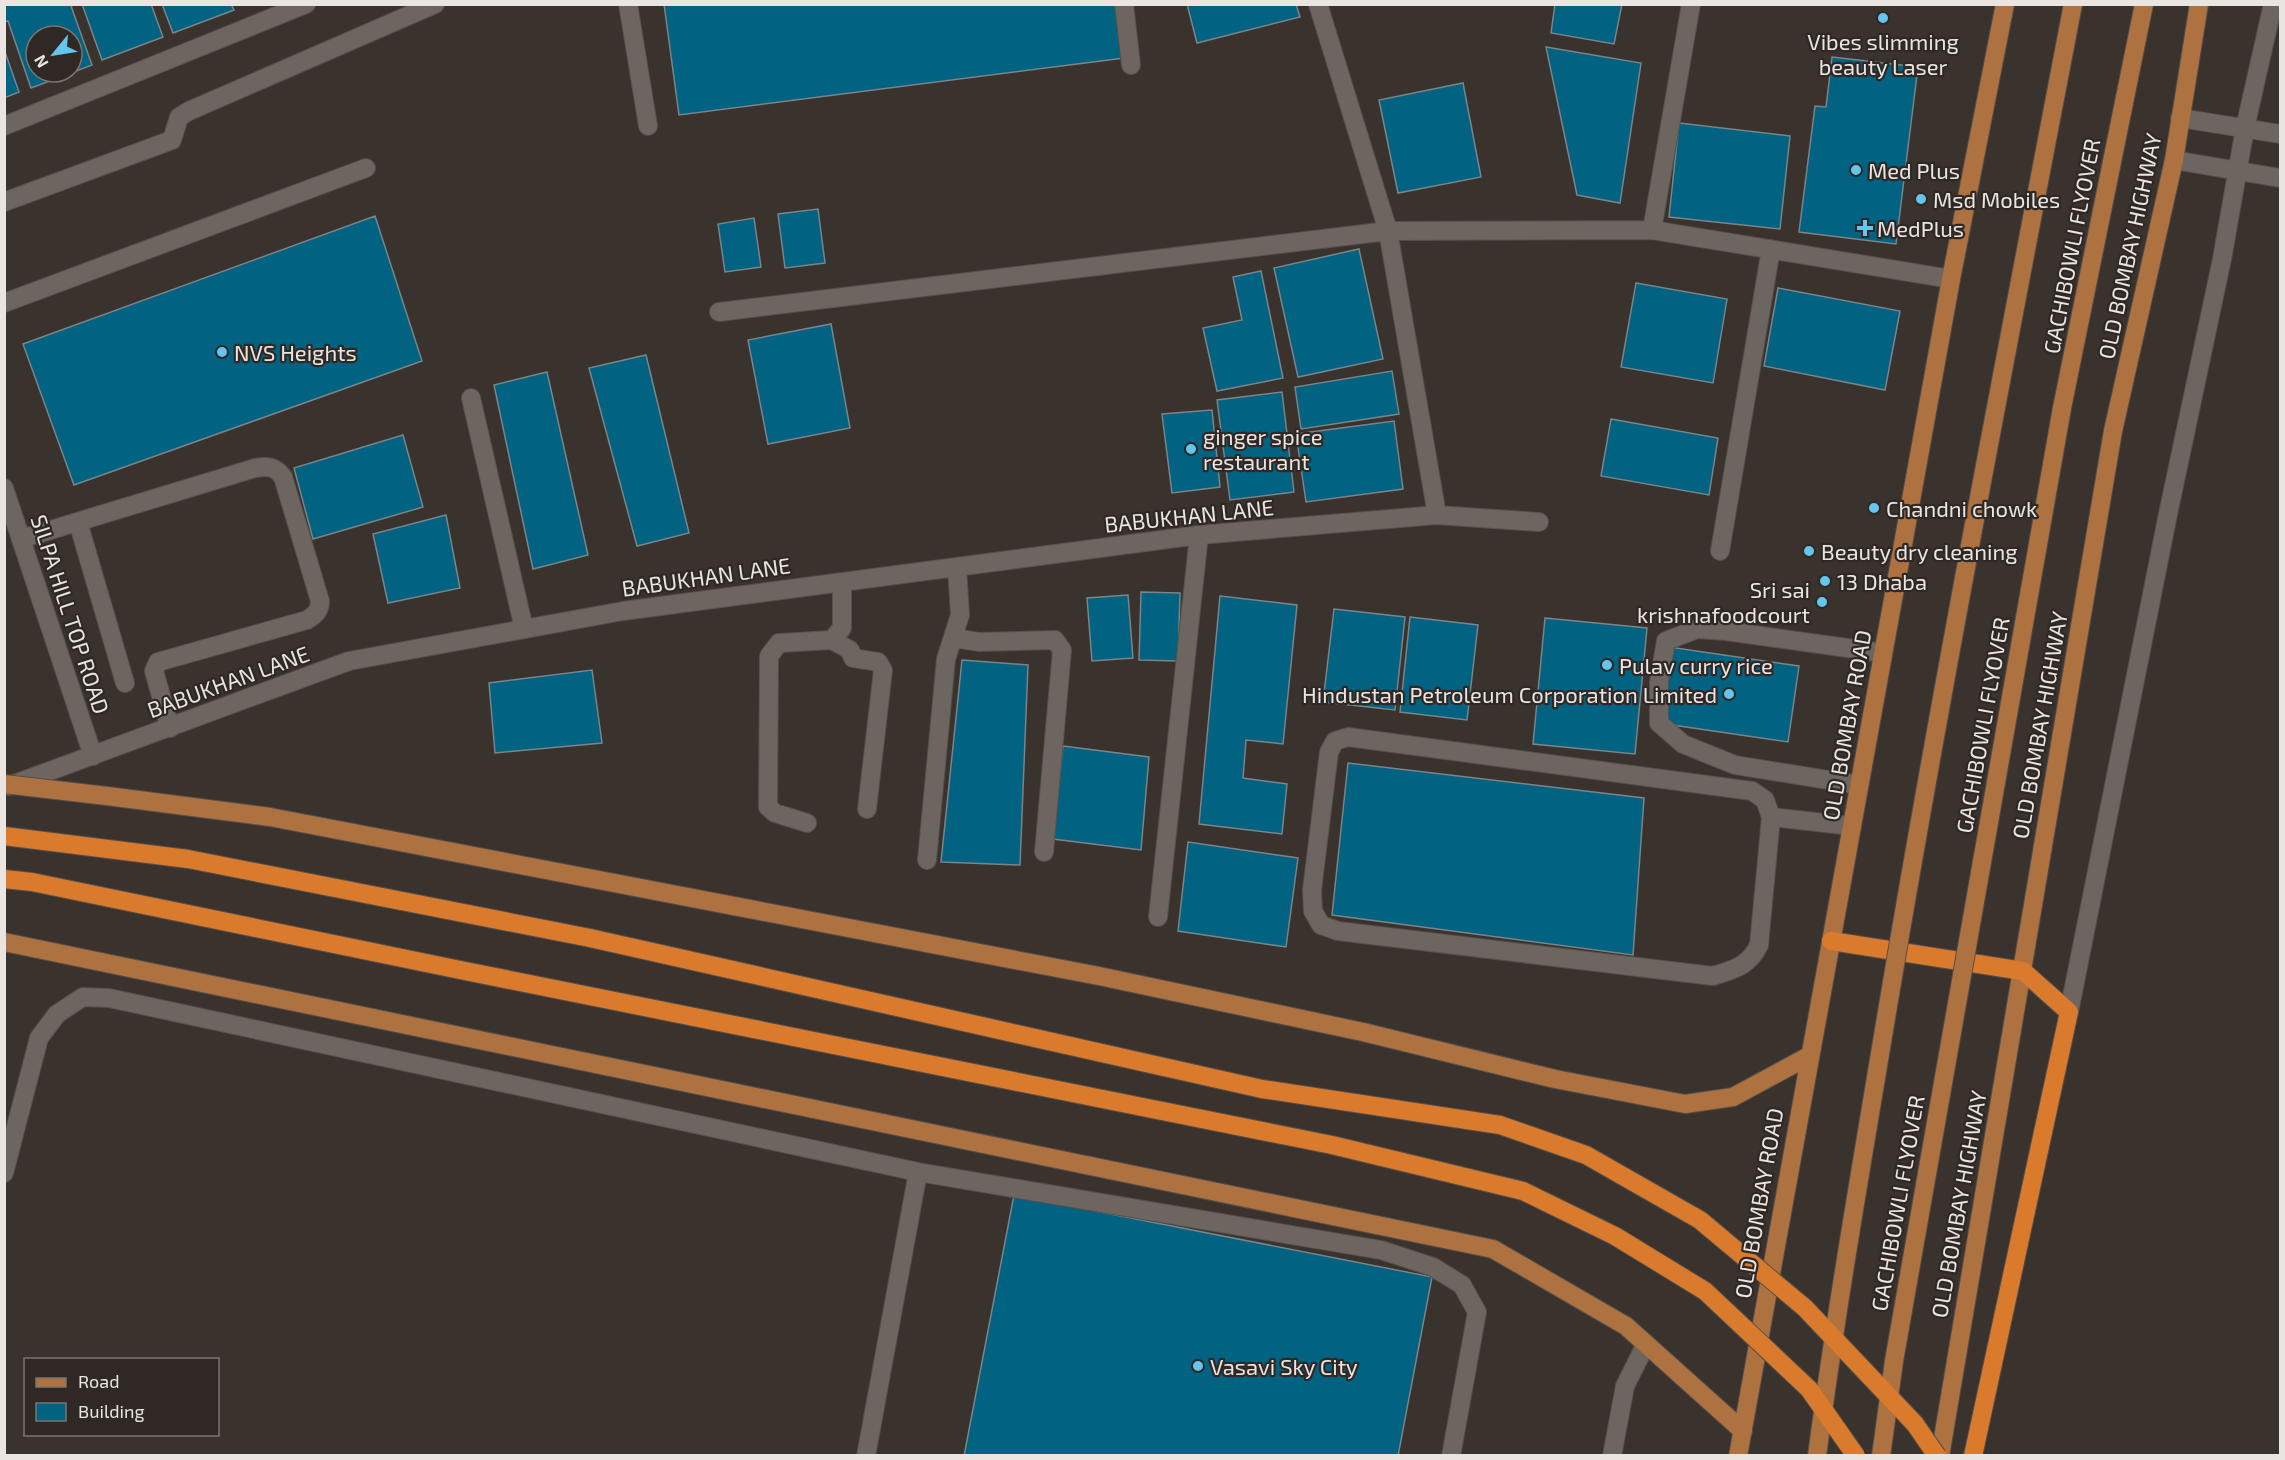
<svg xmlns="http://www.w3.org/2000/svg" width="2285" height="1460" viewBox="0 0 2285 1460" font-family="'Exo 2',sans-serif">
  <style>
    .building { fill: #016281; stroke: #7a8489; stroke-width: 1.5; fill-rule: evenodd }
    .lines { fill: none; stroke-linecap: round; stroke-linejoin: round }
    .service-casing { stroke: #564f4b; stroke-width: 20 }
    .minor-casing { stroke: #564f4b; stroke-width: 20 }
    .primary-casing { stroke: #564f4b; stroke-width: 20 }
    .motorway-casing { stroke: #564f4b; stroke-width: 20 }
    .service { stroke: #6d655f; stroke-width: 18 }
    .minor { stroke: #6d655f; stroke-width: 18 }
    .primary { stroke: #ae7240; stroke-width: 18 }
    .motorway { stroke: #da7a2c; stroke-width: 18 }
    .primary-bridge-casing { stroke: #564f4b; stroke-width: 20; stroke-linecap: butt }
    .motorway-bridge-casing { stroke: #564f4b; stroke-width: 20; stroke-linecap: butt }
    .primary-bridge { stroke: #ae7240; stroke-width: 18 }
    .motorway-bridge { stroke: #da7a2c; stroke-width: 18 }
    .poi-dot { fill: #65c5ee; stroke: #302824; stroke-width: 2 }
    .labels { text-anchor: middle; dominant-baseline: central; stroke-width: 4.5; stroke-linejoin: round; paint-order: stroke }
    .poi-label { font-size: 22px; fill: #ebe5e2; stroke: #302824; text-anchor: start }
    .street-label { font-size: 22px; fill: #ebe5e2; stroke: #302824 }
  </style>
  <rect width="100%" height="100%" fill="#3a322d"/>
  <path class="building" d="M4,4H76L71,6L92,65L31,88L8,21L4,22ZM36,36H72V72H36Z
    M82,4H151L163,37L102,60Z
    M162,4H231L234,10L173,33Z
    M664,4H1116L1124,58L679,115Z
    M1187,4H1296L1300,17L1197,43Z
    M1555,4H1622L1614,44L1551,33Z
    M1546,47L1641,63L1620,203L1577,195Z
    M4,49L19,92L4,98Z
    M1832,57L1918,67L1896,244L1799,232L1815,106L1826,107Z
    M1463,83L1481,177L1398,193L1379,100Z
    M1679,123L1790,136L1780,229L1669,217Z
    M818,209L825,263L785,268L778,214Z
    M375,216L422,361L74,485L23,344Z
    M754,218L761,267L725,272L718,224Z
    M1359,249L1383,359L1298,377L1274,268Z
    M1261,271L1283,378L1217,391L1203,328L1242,320L1233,277Z
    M1636,283L1727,299L1713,383L1621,367Z
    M1778,288L1900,311L1885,390L1764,366Z
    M831,324L850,428L768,444L748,340Z
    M646,355L689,533L637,546L589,368Z
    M1392,371L1399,414L1301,429L1295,387Z
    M547,372L588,555L533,569L494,385Z
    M1282,392L1294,492L1230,500L1217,400Z
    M1212,410L1220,487L1172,493L1162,414Z
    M1611,419L1718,438L1709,495L1601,476Z
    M1394,421L1403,489L1306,502L1296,434Z
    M403,435L423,507L313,539L294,468Z
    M446,515L460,588L388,603L373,534Z
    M1141,592L1180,593L1178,661L1139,660Z
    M1128,595L1133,658L1092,661L1087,598Z
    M1220,596L1297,605L1283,744L1246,740L1243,778L1287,784L1282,834L1199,824Z
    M1334,609L1405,617L1395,710L1323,702Z
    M1410,617L1478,625L1467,720L1400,712Z
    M1545,618L1647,628L1635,754L1533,744Z
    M1669,647L1799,666L1788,742L1659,723Z
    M962,660L1028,665L1020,865L941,862Z
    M592,670L602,743L495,753L489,683Z
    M1063,746L1149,757L1141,850L1053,839Z
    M1348,763L1644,798L1633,955L1332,915Z
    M1188,842L1298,858L1286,947L1178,931Z
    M1014,1195L1432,1277L1398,1456H964Z"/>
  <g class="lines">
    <g class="service-casing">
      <path id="service" d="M2180,118L2280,134
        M2174,160L2280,178
        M1859,785L1735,765L1683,744L1659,723V682L1666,641L1697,629L1726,631L1883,653
        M1771,817L1765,800L1752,791L1348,737L1335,741L1329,752L1312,890L1313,911L1321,925L1338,931L1713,976C1734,969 1748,967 1759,945L1771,817L1852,826
        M2069,1012L2168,514L2222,259L2245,128L2273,4
        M4,1173L39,1038L57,1014L83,997L109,998L918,1172L1381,1250L1433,1267L1462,1285L1477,1312L1451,1456
        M866,1456L918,1172
        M1612,1456L1625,1386L1646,1344"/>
    </g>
    <g class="minor-casing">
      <path id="minor" d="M628,4L648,126
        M1124,4L1131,65
        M1318,4L1388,231L1437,515L1539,522
        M4,126L306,4
        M4,202L172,140L179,117L189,111L435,4
        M1652,230L1691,4
        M4,303L366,168
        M719,312L1388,231L1652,230L1951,279
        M471,398L524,629
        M4,488L93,756
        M78,522L125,683
        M21,539L255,468C268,466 275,466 283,477L320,601C320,611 315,615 307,620L158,662L154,671L170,728
        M1720,551L1771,249
        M954,638L979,642L1055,640L1062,650L1044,852
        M832,640L850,650L853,658L878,662L883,670L867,809
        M9,786L349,661L623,611L1199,535L1437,515
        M807,823L775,813L768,807L769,656L779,643L832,640L842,628V583
        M927,860L946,659L960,615L957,567
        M1158,917L1199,535"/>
    </g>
    <g class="primary-casing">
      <path id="primary" d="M107,796L270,817L1099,976L1363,1032L1555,1079L1685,1104L1733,1097L1809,1056
        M4,942L1493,1249L1626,1326L1743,1431
        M1738,1456L1951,279L2005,4
        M1940,1456L2113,431L2174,160L2199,4"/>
    </g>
    <g class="motorway-casing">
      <path id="motorway" d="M1831,941L2023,971L2069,1012L1973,1456"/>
    </g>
    <use href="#service" class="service"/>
    <use href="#minor" class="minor"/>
    <use href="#primary" class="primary"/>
    <use href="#motorway" class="motorway"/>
    <g class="primary-bridge-casing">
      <path id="primary-bridge" d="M4,784L107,796
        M1817,1456C1836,1311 1861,1168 1885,1024C1942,683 2008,344 2073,4
        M1881,1456L1894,1361L2062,408L2144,4"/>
    </g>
    <g class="motorway-bridge-casing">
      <path id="motorway-bridge" d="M4,836L188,859L590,938L1262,1089L1500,1125L1586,1155L1700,1220L1805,1308L1915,1424L1937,1456
        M4,879L32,882L470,972L1332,1145L1523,1191L1615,1236L1705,1291L1809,1389L1856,1456"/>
    </g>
    <use href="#primary-bridge" class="primary-bridge"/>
    <use href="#motorway-bridge" class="motorway-bridge"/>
  </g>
  <g class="poi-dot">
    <circle cx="1883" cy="18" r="6"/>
    <circle cx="1856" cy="170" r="6"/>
    <circle cx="1921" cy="199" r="6"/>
    <path d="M1862 219h6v6h6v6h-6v6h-6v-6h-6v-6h6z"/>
    <circle cx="222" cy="352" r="6"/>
    <circle cx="1191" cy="449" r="6"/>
    <circle cx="1874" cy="508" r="6"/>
    <circle cx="1809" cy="551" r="6"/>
    <circle cx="1825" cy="581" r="6"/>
    <circle cx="1822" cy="602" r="6"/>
    <circle cx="1607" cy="665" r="6"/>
    <circle cx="1729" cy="694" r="6"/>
    <circle cx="1198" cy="1366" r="6"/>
  </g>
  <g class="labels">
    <g class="poi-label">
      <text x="1883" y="41" text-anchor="middle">Vibes slimming<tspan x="1883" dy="25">beauty Laser</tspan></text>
      <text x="1868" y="170">Med Plus</text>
      <text x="1933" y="199">Msd Mobiles</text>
      <text x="1877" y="228">MedPlus</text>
      <text x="234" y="352">NVS Heights</text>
      <text x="1203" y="436">ginger spice<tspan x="1203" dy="25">restaurant</tspan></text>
      <text x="1886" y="508">Chandni chowk</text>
      <text x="1821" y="551">Beauty dry cleaning</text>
      <text x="1837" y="581">13 Dhaba</text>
      <text x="1810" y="589" text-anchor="end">Sri sai<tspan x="1810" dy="25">krishnafoodcourt</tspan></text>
      <text x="1619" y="665">Pulav curry rice</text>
      <text x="1717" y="694" text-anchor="end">Hindustan Petroleum Corporation Limited</text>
      <text x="1210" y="1366">Vasavi Sky City</text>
    </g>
    <g class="street-label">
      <text transform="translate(2071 246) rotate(-79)">GACHIBOWLI FLYOVER</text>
      <text transform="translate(2129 246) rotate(-78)">OLD BOMBAY HIGHWAY</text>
      <text transform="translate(1189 515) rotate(-6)">BABUKHAN LANE</text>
      <text transform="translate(706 576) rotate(-8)">BABUKHAN LANE</text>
      <text transform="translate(71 614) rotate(72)">SILPA HILL TOP ROAD</text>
      <text transform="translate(228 681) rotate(-20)">BABUKHAN LANE</text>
      <text transform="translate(1846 725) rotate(-80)">OLD BOMBAY ROAD</text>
      <text transform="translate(1982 725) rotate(-80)">GACHIBOWLI FLYOVER</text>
      <text transform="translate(2039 725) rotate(-80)">OLD BOMBAY HIGHWAY</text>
      <text transform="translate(1758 1203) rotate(-80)">OLD BOMBAY ROAD</text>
      <text transform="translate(1897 1203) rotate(-80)">GACHIBOWLI FLYOVER</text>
      <text transform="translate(1958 1204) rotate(-80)">OLD BOMBAY HIGHWAY</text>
    </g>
  </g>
  <rect width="2285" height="1460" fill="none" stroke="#ebe5e2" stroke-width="12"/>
  <rect x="24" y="1358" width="195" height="78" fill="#302824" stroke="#7b7470" stroke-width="1.5"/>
  <rect x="36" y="1378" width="30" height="9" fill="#ae7240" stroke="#7b7470" stroke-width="1.5"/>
  <text x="78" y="1388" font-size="18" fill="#ebe5e2">Road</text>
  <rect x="36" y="1403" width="30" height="18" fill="#016281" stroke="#7b7470" stroke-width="1.5"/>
  <text x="78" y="1418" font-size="18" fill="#ebe5e2">Building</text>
  <g transform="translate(54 54) rotate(240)"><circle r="28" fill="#302824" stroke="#7b7470" stroke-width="1.5"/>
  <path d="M0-4.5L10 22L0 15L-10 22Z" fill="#65c5ee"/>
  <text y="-9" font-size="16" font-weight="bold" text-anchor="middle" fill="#ebe5e2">N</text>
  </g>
</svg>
